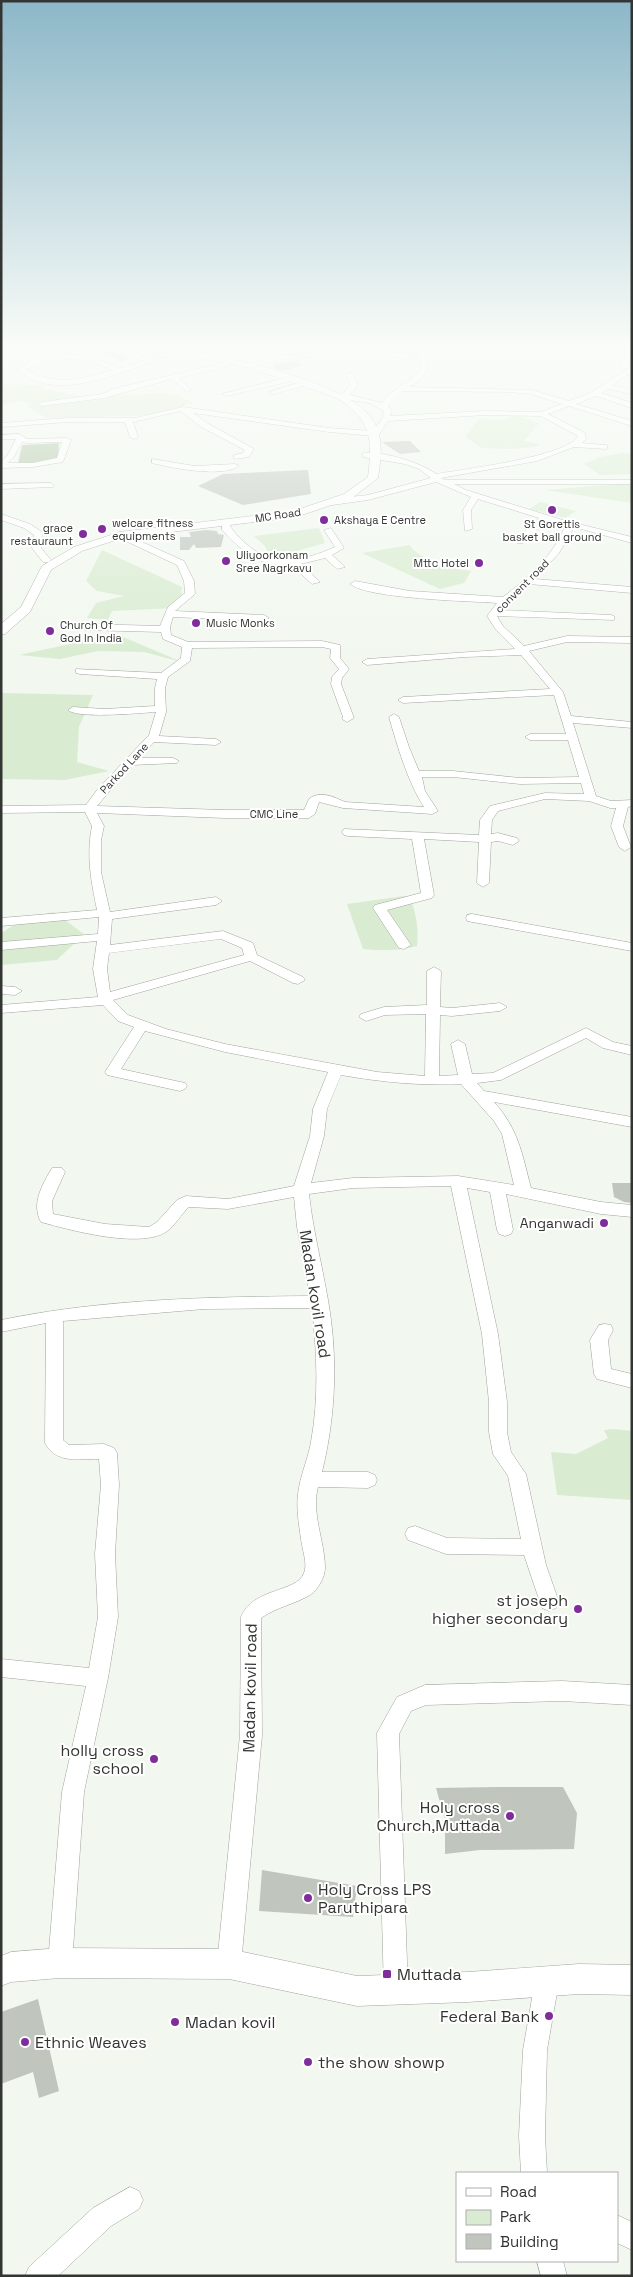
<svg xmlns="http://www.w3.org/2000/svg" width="633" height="2277" viewBox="0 0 633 2277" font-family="'Space Grotesk',sans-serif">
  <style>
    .green { fill: #d9ecd1 }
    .forest { fill: #a3bc98 }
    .building { fill: #c0c5be }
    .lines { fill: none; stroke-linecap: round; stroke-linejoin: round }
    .minor-casing { stroke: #9fa49d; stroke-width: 1 }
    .major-casing { stroke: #9fa49d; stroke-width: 1 }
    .minor { fill: #fff; fill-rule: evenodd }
    .major { fill: #fff; fill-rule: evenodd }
    .poi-dot { fill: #802d9c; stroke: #fff; stroke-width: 2 }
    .labels { text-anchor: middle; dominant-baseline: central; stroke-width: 4; stroke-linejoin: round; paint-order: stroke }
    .far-street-label { font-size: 11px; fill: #333532; stroke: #fff }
    .far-poi-label { font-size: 11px; fill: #333532; stroke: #fff; text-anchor: start }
    .poi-label { font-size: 14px; fill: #333532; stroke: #fff; text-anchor: end }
    .near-street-label { font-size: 16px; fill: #333532; stroke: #fff }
    .near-poi-label { font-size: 16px; fill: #333532; stroke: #fff; text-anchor: start }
  </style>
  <rect width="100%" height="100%" fill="#f2f8f0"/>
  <path class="green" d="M11,384L42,386L44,389L87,397L165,393L179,396L194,403L155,414L131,416L47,418L27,407L31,404L21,401L1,404V386Z
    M515,415L539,423L524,441L539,444L538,446L513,449L482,448L465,437L479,419L503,420Z
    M623,453L632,454V474L600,475L584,464L600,457Z
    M632,483V503L545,490Z
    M540,502L576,511L565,518L529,509Z
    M319,528L325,543L283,555L268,552L264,545L254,536Z
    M410,545C416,556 427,556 435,566L471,571L464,583L440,589L362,553Z
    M102,550L182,587L181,593L190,598L174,608L112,611L108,620L87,618L96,603L124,596L97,591L86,581Z
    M116,634L182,662L144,652L98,651L60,659L19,655Z
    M1,693L93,695L79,727L77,762L109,771L65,780L1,779Z
    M404,896L410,897C416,914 419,928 417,946C399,951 381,951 363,949L347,904Z
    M54,912L84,934L57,960L1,965V933L24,919Z
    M613,1429L632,1431V1500L557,1495L551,1452L576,1454L608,1438L604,1430Z"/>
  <path class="forest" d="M59,443L58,462L18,464L22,445Z"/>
  <path class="building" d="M100,352H117L125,355V363Z
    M298,360L302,366L284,371L273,368L275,364Z
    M407,441H410L421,452L400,454L382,442Z
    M308,470L311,494L243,505L198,486L223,474Z
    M206,530L217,531L218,534L224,535L221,547L196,548L194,544L189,550H180V537H191L189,532Z
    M612,1183H632V1203L624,1202L614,1197Z
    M497,1787H563L577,1813L574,1849L480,1850L445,1854V1820L436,1788Z
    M262,1870L357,1886L353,1917L259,1911Z
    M38,1999L59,2091L39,2098L33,2072L1,2084V2012Z"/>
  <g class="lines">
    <g class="minor-casing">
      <path id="minor" d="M418,344H424L428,351L426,362L429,368L419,381L409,387L532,390L569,401L590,393L628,369L619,364L632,350V357L627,363L632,365V372L612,385L632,390V394L608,389L601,393L632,403V408L596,396L576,404L632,421V426L569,406L548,414L585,433L586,439L582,443L604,445H607V449L574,447L537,461L441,478L445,480H632V484H454L466,490L566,521L632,537V543L574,527L559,553L535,579L632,587V593L529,584L500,610L611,615L614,616V620L497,616L503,626L524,646L567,636L632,637V643L567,642L529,651L563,692L571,716L632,722V728L573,723L596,796L611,801L632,800V806L628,807L623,826L631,847L625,851L619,847L611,826L616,808H610L589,801L545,799L498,811L492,820L491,834L498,833L517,838L519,841L513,845L498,841L491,842L489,883L483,887L477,883L479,842L424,839L434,895L432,898L387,910L411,945L404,949L399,948L373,908L375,905L421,893L412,839L348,836L344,835L342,832L344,829L479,835L480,820L490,806L545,793L584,794L581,783L520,784L453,777H422L425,791L438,811L432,814L343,808L319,802L315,814L309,818H225L97,813L104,826L101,840V872L110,912L216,897L222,901L216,905L112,919L110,945L223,931L253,943L257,955L303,977L305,980L298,984L293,983L250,961L113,1000L128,1015L166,1029L225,1044L377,1072L425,1076L426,1014L385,1015L366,1021L359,1017L361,1014L384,1007L427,1005V971L434,967L441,971L440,1007L452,1008L500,1003L507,1007L500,1011L452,1016L440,1015L439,1076L458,1075L451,1044L458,1040L465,1044L472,1074L493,1073L586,1028L613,1042L632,1046V1055L603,1048L586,1038L501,1080L477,1083L484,1091L632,1117V1127L494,1102C519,1130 522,1154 531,1188L601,1202L632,1205V1217L601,1214L506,1194L513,1230L511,1234L505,1236L499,1234L497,1230L490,1192L467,1188L498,1334L507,1402V1432L511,1452L526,1474L546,1565L559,1602L556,1608L549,1611L542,1608L524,1555L446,1554L408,1540L405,1534L408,1528L415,1526L447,1538L521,1539L508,1476L493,1454L489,1432V1402L482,1334L451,1186L353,1188L309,1194C313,1230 322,1265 328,1300C338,1357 336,1415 322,1472H368L375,1475L377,1480L375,1485L368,1488L318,1487C311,1513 325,1542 325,1568C325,1577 318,1590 310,1595C295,1604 277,1607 261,1618L262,1735L241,1964L237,1972L229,1976L221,1972L217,1964L240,1735L241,1617C253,1587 297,1593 304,1573C308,1564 302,1549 301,1539C299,1525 296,1508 298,1494C300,1476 308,1459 311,1442C319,1397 317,1354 312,1308L204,1309L63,1321V1440L69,1445L104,1444L114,1448L117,1453L119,1485L115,1554L118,1617L108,1678L84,1792L72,1963L68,1971L60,1975L52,1971L48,1963L62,1792L86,1686L1,1677V1659L89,1668L98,1617L95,1554L101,1485L99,1459C79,1459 56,1464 45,1443L46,1323L1,1332V1320C103,1299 207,1297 310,1296L297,1227L294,1197L228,1209L189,1207C181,1214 175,1226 166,1232C139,1249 70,1230 41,1222C31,1204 42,1185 52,1168H62L65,1172L52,1201L53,1214L105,1224L149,1227L157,1222L177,1200L186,1196L228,1199L294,1186L310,1136L313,1109L328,1072L225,1052L145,1031L121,1069L185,1083L187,1086L185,1089L180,1091L107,1075L105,1072L134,1027L118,1021L103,1005L1,1013V1005L98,997L93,969L97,941L1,950V942L98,934L99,917L1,926V918L97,910C91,881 86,855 92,826L85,812L1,813V806L86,805L97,790L149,735L156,712C139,713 78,719 68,710L73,707L105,709L155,706V688L157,679L80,674L76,673V669L161,673L181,658L182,647L163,639L161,632L86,630L81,627L86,624L160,626L168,607L185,593L184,581L177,565L117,537V533L120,532L184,561L194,581L195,594L175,611L264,615L269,618L264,621L173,617L170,627L171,635L188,642L322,641L340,645V658L349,669L342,678L341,684L354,718L347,722L342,719L343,717L331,684L332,677L339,669L330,658L331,649L322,647L192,648L190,661L168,677L165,688L166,712L159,736L216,739L221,742L216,745L154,742L139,758H173L179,761L177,763L132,765L97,806L225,810H304L309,799C320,790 334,797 345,802L424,807C408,783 397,745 389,717L394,714L399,717L409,747L419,771H453L520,778L579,777L568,740H530L525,737L530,734H566L554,695L403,703L398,700L403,697L550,689L521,655L465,657L367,665L362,662L367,659L515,649L496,630L487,616L497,603C470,601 368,599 350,584L355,581L410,591L503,597C527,579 554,555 565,526L547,521L523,543H517V539L539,518L478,499L471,510L472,529L465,531L463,510L471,497L436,482L368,500L332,505L328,502L332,499L368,495L431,478L419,469L405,464L363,457V453C383,451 420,462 436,474C460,470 570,456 578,436L541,416L485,415L388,421L378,436H375L329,432L193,413L207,423L254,449L249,457L234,459V455L243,453L245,450L201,427L181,411L133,422L138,437L134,439L130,437L125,422H68L1,427V423L68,418H135L183,407L329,428L373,431L382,419L384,411L370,403L337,398V394H343L350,385L346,374L353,372L358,385L350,395L382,403C392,387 411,384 421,368L419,359L393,357L390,355L393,353L420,355L422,351ZM402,391L510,392L531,394L562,404L541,412L485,411L390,416L392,411L388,406ZM221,939L242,948L244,955L110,992L107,969L109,953ZM341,1075C381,1082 420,1086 461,1084L494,1121L502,1134L514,1185L458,1176L353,1178L311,1183L324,1136L327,1109Z
        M167,345L169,346V348L128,350L143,356L182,351L185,353L149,359L153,362L151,363C112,375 54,402 17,370L31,360L60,354L89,357L120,368L143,361L117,350L72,351L69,349L72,347ZM69,359L88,361L113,370C79,380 58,386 26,370L42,361Z
        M346,349L348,350V352L282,360L249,367L245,365L282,356Z
        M226,362H229V366L179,378L191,390L187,392L172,379L104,398L42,406L38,404L42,402L102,394L113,389Z
        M285,378H288V382L226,396L222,394Z
        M298,383H301V387L273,394L269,392Z
        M19,434L27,439L67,438L71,440L63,462L33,467L1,468V461L7,456L16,439H1V435ZM22,442L27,443L62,442L57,458L33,463H8L14,457Z
        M152,459L195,466L235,464L239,466C222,478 172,468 152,463Z
        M50,483L54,485L53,487L1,489V484Z
        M1,514L30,524L42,532L41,548L51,560L49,562H43L32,548L34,535L24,528L1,520Z
        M222,521H228C231,530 237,535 244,542C271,568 304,561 335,547L324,530L331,528L344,548L332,555L345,567L337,569L325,558L301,564L320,582L312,584L291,565C260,568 242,551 222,530Z
        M472,914L632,943V951L467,921L466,918L467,915Z
        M1,986L15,987L22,991L15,995L1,994Z
        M605,1324L611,1325L613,1330L608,1340L611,1369L632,1374V1388L597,1379L594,1374L590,1340L599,1325Z
        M562,1681L632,1685V1705L562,1701L426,1705L411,1711L399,1734L408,1991L404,1999L396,2003L388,1999L384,1991L377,1733L397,1697L425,1685Z
        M547,1969L555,1973L559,1981L547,2050L545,2136L547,2173H521L519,2136L523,2050L535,1981L539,1973Z
        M130,2187L139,2191L143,2200L139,2209L111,2226L58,2276H25L29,2267L93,2208Z
        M617,2215L632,2222V2250L617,2243Z
        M537,2261H563L567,2276H541Z"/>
    </g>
    <g class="major-casing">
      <path id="major" d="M167,344C180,344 188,349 200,352C244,363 345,381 372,419C384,436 381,458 378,478L352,498L296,517L122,538L82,551L51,570L30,612L5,634L1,635V624L21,607L42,566L74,547L120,532L294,511L344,494L368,477C373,438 371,420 337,398L247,367L192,356Z
        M60,1948L229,1949L357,1976L468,1972L579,1964L632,1965V1995L579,1994L468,2002L357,2006L229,1979L60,1978L11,1982L1,1986V1956L11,1952Z"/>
    </g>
    <use href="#minor" class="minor"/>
    <use href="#major" class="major"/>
  </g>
  <linearGradient id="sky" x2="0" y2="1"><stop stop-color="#8cb7c8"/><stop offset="0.52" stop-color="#f9fcf8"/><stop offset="1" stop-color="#f9fcf8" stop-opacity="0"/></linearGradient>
  <rect width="633" height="663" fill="url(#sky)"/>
  <g class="poi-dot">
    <circle cx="552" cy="510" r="5"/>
    <circle cx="324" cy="520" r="5"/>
    <circle cx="102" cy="529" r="5"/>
    <circle cx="83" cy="534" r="5"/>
    <circle cx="226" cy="561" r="5"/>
    <circle cx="479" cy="563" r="5"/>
    <circle cx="196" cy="623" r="5"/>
    <circle cx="50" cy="631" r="5"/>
    <circle cx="604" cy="1223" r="5"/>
    <circle cx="578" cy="1609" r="5"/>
    <circle cx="154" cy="1759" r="5"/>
    <circle cx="510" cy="1816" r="5"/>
    <circle cx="308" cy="1898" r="5"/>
    <rect x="382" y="1969" width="10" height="10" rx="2.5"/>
    <circle cx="549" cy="2016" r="5"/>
    <circle cx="175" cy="2022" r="5"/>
    <circle cx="25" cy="2042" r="5"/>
    <circle cx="308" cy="2062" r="5"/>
  </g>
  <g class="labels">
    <g class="far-street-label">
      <text transform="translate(278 515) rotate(-9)">MC Road</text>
      <text transform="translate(522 586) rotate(-45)">convent road</text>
      <text transform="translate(124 768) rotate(-47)">Parkod Lane</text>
      <text x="274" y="814">CMC Line</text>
    </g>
    <g class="far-poi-label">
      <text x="334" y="520">Akshaya E Centre</text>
      <text x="112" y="523">welcare fitness<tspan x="112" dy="13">equipments</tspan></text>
      <text x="552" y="524" text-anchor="middle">St Gorettis<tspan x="552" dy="13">basket ball ground</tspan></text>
      <text x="73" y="528" text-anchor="end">grace<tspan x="73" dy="13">restauraunt</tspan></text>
      <text x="236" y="555">Uliyoorkonam<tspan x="236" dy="13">Sree Nagrkavu</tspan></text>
      <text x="469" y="563" text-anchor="end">Mttc Hotel</text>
      <text x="206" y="623">Music Monks</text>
      <text x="60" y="625">Church Of<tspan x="60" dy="13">God In India</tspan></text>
    </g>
    <g class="poi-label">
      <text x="594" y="1223">Anganwadi</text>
    </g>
    <g class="near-street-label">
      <text transform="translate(315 1294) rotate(81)">Madan kovil road</text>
      <text transform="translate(250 1688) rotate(-89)">Madan kovil road</text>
    </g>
    <g class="near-poi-label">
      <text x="568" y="1600" text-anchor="end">st joseph<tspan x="568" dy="18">higher secondary</tspan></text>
      <text x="144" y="1750" text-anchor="end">holly cross<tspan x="144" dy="18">school</tspan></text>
      <text x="500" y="1807" text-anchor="end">Holy cross<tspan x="500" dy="18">Church,Muttada</tspan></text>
      <text x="318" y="1889">Holy Cross LPS<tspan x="318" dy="18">Paruthipara</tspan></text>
      <text x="397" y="1974">Muttada</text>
      <text x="539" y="2016" text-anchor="end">Federal Bank</text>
      <text x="185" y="2022">Madan kovil</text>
      <text x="35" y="2042">Ethnic Weaves</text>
      <text x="318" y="2062">the show showp</text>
    </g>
  </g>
  <rect width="633" height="2277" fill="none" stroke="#333532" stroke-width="5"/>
  <rect x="456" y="2172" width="162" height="90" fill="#ffffff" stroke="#adaead"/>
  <rect x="466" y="2188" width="25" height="8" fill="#ffffff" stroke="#adaead"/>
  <text x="500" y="2197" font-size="15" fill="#333532">Road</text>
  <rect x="466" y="2210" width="25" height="15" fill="#d9ecd1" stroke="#adaead"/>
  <text x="500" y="2222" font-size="15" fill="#333532">Park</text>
  <rect x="466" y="2234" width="25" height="15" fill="#c0c5be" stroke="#adaead"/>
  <text x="500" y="2247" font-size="15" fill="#333532">Building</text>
</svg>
